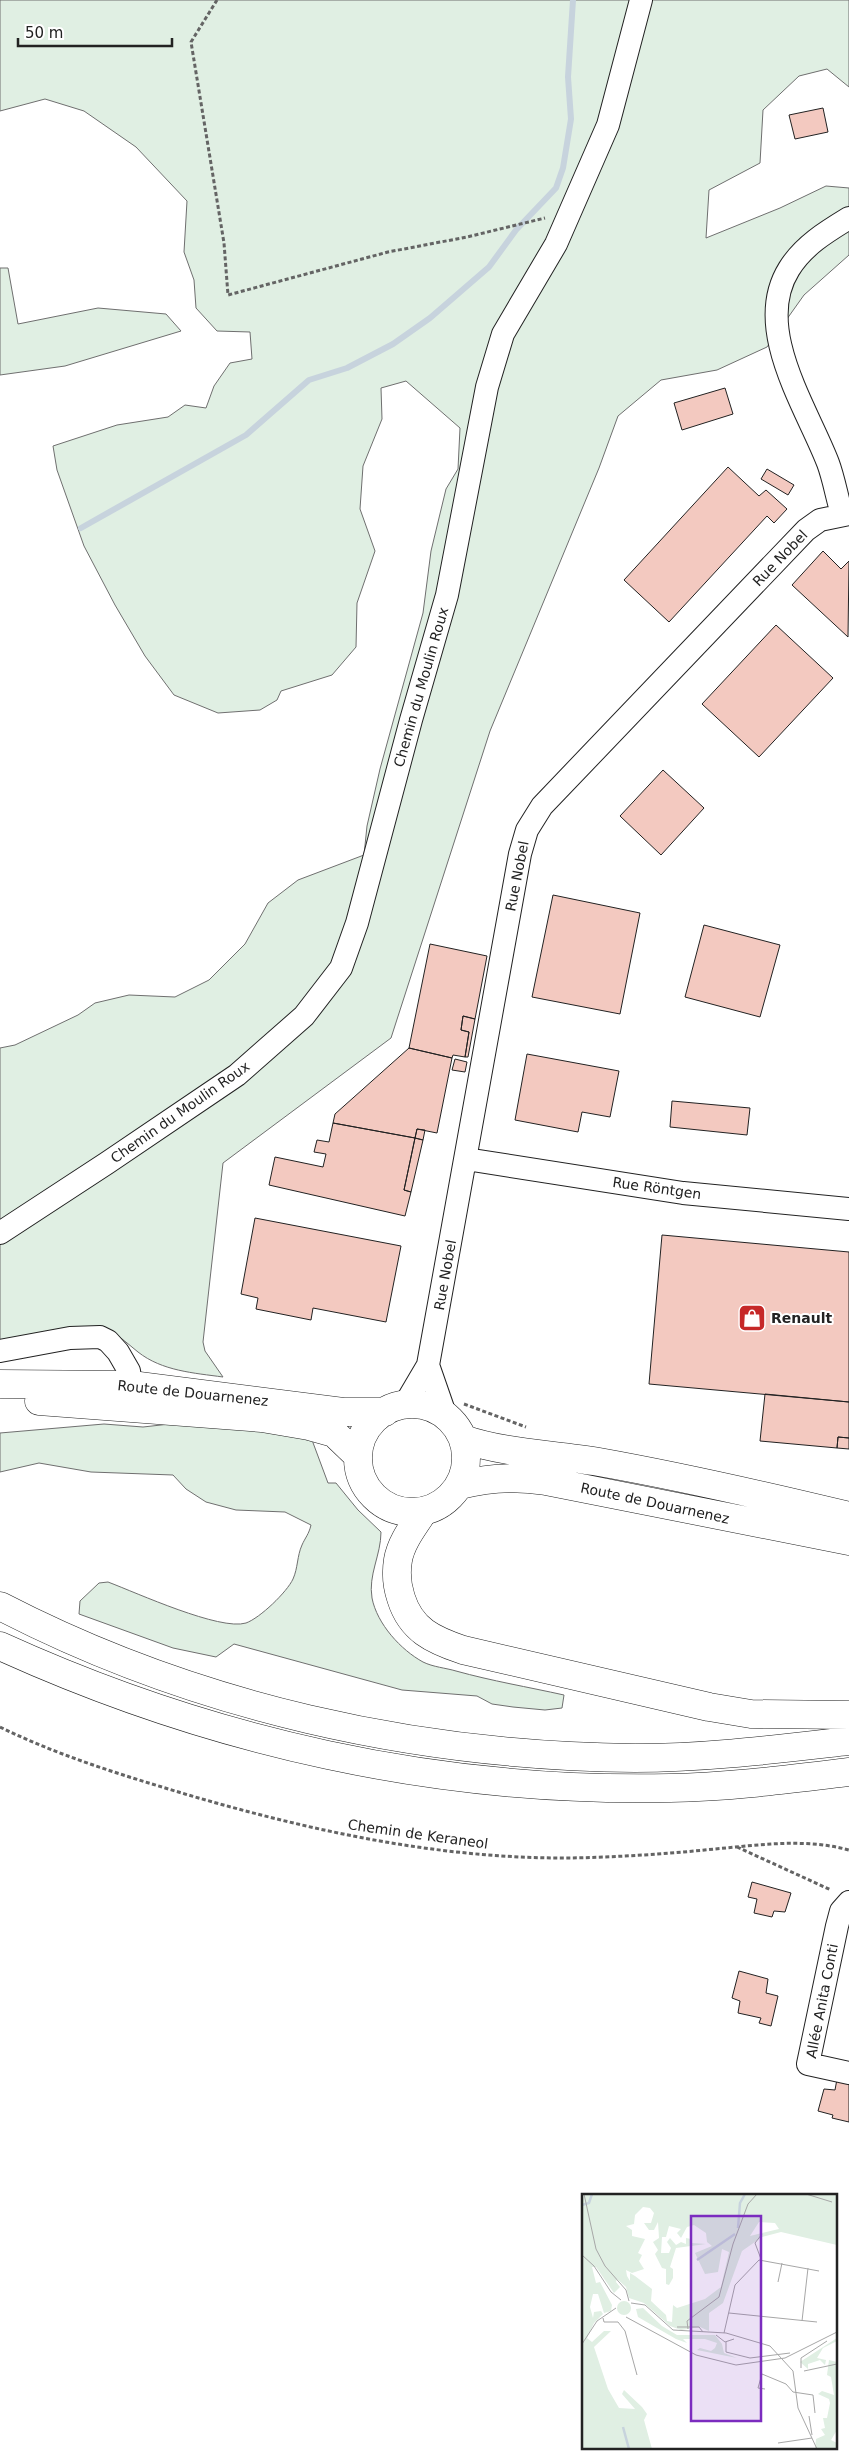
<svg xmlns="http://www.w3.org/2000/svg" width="849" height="2462" viewBox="0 0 849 2462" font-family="'DejaVu Sans',sans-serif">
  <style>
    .green { fill: #e0efe3; stroke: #6f6f6f }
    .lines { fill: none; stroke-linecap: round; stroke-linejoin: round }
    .stream { stroke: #c7d3dd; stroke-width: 6 }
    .building { fill: #f3c9c0; stroke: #222 }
    .minor-casing { stroke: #222; stroke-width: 24 }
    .major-casing { stroke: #222; stroke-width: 29 }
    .highway-casing { stroke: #222; stroke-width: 29 }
    .path { stroke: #646464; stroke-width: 3; stroke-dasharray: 4 2.5; stroke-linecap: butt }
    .minor { stroke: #fff; stroke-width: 22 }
    .major { stroke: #fff; stroke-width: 28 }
    .highway { stroke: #fff; stroke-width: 28 }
    .labels { text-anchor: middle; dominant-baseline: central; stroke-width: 4; stroke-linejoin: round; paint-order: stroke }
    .street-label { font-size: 14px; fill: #222; stroke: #fff }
    .poi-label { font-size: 14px; font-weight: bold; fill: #222; stroke: #fff; text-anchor: start }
    .inset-river { fill: none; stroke: #c7d3dd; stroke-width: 2.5 }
    .inset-road { fill: none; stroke: #a7a7a7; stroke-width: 1 }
    .view { fill: #7b2cbf; fill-opacity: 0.15; stroke: #7b2cbf; stroke-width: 2.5 }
    .inset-edge { fill: none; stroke: #222; stroke-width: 2.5 }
  </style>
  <rect width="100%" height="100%" fill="#fff"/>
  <path class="green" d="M0,0H849V87L827,69L799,76L763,110L760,163L709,190L706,238L780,208L826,186L849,188V255L804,295L767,347L717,370L661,380L618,416L599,468L490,731L391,1038L223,1163L203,1342L205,1351L223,1377C194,1373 162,1371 138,1352C128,1344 121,1337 110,1331L0,1341V1048L15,1045L78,1015L95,1003L129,995L175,997L209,980L245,944L268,903L298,880L364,855L367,826L380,769L423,613L431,551L446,489L458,469L460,428L406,381L381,388L382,419L363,466L360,509L375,551L357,603L356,647L332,675L281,691L277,700L260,710L218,713L174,695L145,656L115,605L84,546L57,470L53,446L117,425L168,417L185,405L206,408L214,386L230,363L252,359L250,332L217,331L196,308L194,280L184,252L187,201L136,147L84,111L45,99L0,111Z
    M0,268H8L18,324L98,308L166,314L181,331L65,366L0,375Z
    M197,1421L260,1424L312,1440L328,1483H336L358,1510L381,1532C381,1555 368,1575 372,1598C377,1624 401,1650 423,1662C433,1667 446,1668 456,1671C492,1681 528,1687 564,1695L562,1708L545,1710L513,1707L492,1704L477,1696L402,1690L234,1644L216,1657L173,1648L79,1614L80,1601L99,1583L108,1582C137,1593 220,1631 246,1623C260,1618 287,1592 293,1579C298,1568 297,1556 302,1545C305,1538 309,1534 311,1525L285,1512L236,1510L206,1502L186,1489L173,1475L91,1472L39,1463L0,1472V1433L104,1424L143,1427Z"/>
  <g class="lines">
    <path class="stream" d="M81,528L246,435L309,380L347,368L393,344L430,318L489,267L516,230L556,188L563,168L571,119L568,77L573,0"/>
  </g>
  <path class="building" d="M823,108L828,132L795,139L789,115Z
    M725,388L733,414L682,430L674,403Z
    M728,467L759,496L766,490L787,509L774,523L767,516L669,622L624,580Z
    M767,469L794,485L788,495L761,479Z
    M823,551L841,569L849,561L848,637L792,585Z
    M776,625L833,678L759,757L702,704Z
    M663,770L704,808L661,855L620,816Z
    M553,895L640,913L620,1014L532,997Z
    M704,925L780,945L760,1017L685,997Z
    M430,944L487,956L475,1019L463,1016L461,1030L469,1032L465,1057L453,1055L452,1058L409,1048Z
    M463,1016L475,1019L468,1057H465L469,1032L461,1030Z
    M409,1048L452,1058L437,1133L417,1129L415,1138L333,1123L335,1114Z
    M527,1054L619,1071L610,1117L582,1112L578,1132L515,1120Z
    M455,1059L467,1062L465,1072L452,1070Z
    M672,1101L750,1108L747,1135L670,1127Z
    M333,1123L415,1138L404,1190L411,1192L405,1216L269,1185L275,1157L323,1167L326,1154L314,1152L317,1140L329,1142Z
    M417,1129L425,1130L423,1140L415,1138Z
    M415,1138L423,1140L411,1192L404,1190Z
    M255,1218L401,1246L386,1322L313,1308L311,1320L256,1309L258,1298L241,1294Z
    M662,1235L849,1252V1402L649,1384Z
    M765,1394L849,1402V1438L838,1437L837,1448L760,1441Z
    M838,1437L849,1438V1449L837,1448Z
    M752,1882L791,1893L785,1912L774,1911L772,1917L754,1913L757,1899L748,1897Z
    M739,1971L768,1979L766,1993L778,1996L771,2026L759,2023L761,2018L738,2013L740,2001L732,1998Z
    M837,2079L849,2082V2122L832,2118L833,2115L818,2111L824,2089L835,2090Z"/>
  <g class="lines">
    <g class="minor-casing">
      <path id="minor" d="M842,514C837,498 834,479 828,463C807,408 752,328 789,269C803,246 826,232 849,218
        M466,1159L683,1193L849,1209
        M0,1233L107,1163L237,1075L304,1016L341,968L357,923L411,720L447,595L487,387L503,334L556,244L608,125L641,0
        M0,1351L70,1338L100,1337L108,1341L118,1352L129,1371L131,1385L143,1398
        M428,1365L445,1414
        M405,1404L428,1365L520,854L527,830L542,806L806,530L820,520L849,514
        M849,1902L841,1911L837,1926L808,2064L849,2073"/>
    </g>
    <g class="major-casing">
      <path id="major" d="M0,1384L131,1385L343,1412H385
        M39,1401L262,1418L309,1426L334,1433L358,1456
        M358 1458a54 54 0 1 1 108 0a54 54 0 1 1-108 0Z
        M463,1439C507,1454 554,1454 599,1462C683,1477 766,1496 849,1516
        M460,1485C490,1477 516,1476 546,1481L849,1541"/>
    </g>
    <g class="highway-casing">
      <path id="highway" d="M423,1512C414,1526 401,1542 398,1560C396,1572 397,1586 401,1598C411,1630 433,1640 463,1650L709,1707L751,1714L849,1715
        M0,1606C195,1707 415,1756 635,1758C706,1758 778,1749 849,1741
        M0,1646C211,1742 438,1793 670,1788C730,1787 790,1779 849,1772"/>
    </g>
    <path class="path" d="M217,0L191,42L224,243L228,295L388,252L467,237L545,218
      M464,1404L526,1427
      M0,1727C59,1756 122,1775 185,1794C311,1831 439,1859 571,1858C619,1857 667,1854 715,1849C760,1845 804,1838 849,1850
      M737,1847L831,1890"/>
    <use href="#minor" class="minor"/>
    <use href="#major" class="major"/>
    <use href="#highway" class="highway"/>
  </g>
  <defs>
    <g id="shop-square" transform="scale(1.4375)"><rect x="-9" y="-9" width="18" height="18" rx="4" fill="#c62828" stroke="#fff"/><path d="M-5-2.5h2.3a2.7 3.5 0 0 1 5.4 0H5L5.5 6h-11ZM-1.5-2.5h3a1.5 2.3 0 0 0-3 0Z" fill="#fff"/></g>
  </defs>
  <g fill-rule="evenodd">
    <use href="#shop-square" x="752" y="1318"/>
  </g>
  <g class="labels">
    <g class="street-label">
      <text transform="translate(780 558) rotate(-46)">Rue Nobel</text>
      <text transform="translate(421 687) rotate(-74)">Chemin du Moulin Roux</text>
      <text transform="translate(517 876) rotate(-79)">Rue Nobel</text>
      <text transform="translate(180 1112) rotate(-35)">Chemin du Moulin Roux</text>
      <text transform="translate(657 1188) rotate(8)">Rue Röntgen</text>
      <text transform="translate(445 1275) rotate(-80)">Rue Nobel</text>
      <text transform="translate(193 1393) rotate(6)">Route de Douarnenez</text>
      <text transform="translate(655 1503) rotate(12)">Route de Douarnenez</text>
      <text transform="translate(418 1834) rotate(8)">Chemin de Keraneol</text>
      <text transform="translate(822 2001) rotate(-79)">Allée Anita Conti</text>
    </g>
    <g class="poi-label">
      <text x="771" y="1318">Renault</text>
    </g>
  </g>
  <g transform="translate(582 2194)">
    <rect width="255" height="255" fill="#fff"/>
    <path d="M0,0H255V51L199,38L180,43L160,57L141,109L127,119V137L118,133L99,136L88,132L62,109L47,104L44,93L35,85L34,88L38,93L32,99L14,73H10L14,89L18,88L30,111L29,117L22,119L16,100H11L8,113L11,124L12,118L19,117L21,120L12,129L5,144L10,148L22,137H29L12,153L26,195L37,214L53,215L40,200L42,196L60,213L65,220L62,226L70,255H0ZM61,13L68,14L72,19L69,29H62L67,36H72L76,28L77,44L71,48L76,56L73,60L80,74L84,75V90L87,91L91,84V75L88,73L94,54L124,50L110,49L109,45L104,44V50L99,48L94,51L88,44L85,48L89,54L87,59H79L80,43H84L87,32L99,35L95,39L99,44L105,33L112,31L124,39L125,48L130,52L113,59L123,80L136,78L140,55L147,58L139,93L123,105L95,114L91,111L90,128L85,127L84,121L69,107L70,95L53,82L48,79V87L45,82L44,76L50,79L62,75L57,67L60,61L56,59L63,45L50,42V36L44,32L52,30L53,21ZM177,28L193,29L197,35L168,42ZM35 114a7 7 0 1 1 14 0a7 7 0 1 1-14 0ZM61,114L80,132L95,141H133L140,150L142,159L155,164L115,156L118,154L129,157L133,154L135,149L123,145H101L105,149L94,145L56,123L54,115ZM255,144V147L241,154L235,164L244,166L243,171L238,166L226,170V175L218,168ZM247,166L255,168V236L249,246L255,249V255H233L234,245L243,241L239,235L243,234L241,224H245L248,209L247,205L236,200L240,197L252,201L249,183L245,181Z" fill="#e0efe3" fill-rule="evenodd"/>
    <path class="inset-river" d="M0,11L7,9L10,0M156,34L158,9L163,0M115,66L153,40M41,233L47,255"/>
    <path class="inset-road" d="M2,0L14,55L23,72L44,96L47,107M224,0L250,8M0,61L12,72L29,98L39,106M179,65L173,49L180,40M196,88L200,69M49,109L63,111L91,136L144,139L188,152L211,177L216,214L235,255M147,119L235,128M44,123L114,161L154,171L203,164L255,138M21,124L22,128H36L43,137L55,181M220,127L226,74M95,133H117L121,138M106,135L105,127L137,103L151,50L166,10L175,0M142,139L153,91L177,66L237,77M134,141L143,148L152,145M144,148V158L168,164L208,159M0,150L15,127L34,114M219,174V164L245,147M222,177L255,170M183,195L176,194L180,180L204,190L211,198L231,201L233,219M227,222L230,241M196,249L230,244"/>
    <path class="view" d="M109,22H179V227H109Z"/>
    <rect width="255" height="255" class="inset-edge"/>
  </g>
  <path d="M18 38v8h154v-8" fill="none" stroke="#222222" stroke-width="2.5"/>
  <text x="25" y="38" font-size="15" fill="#222222" stroke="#ffffff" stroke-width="4" paint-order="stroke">50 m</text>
</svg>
